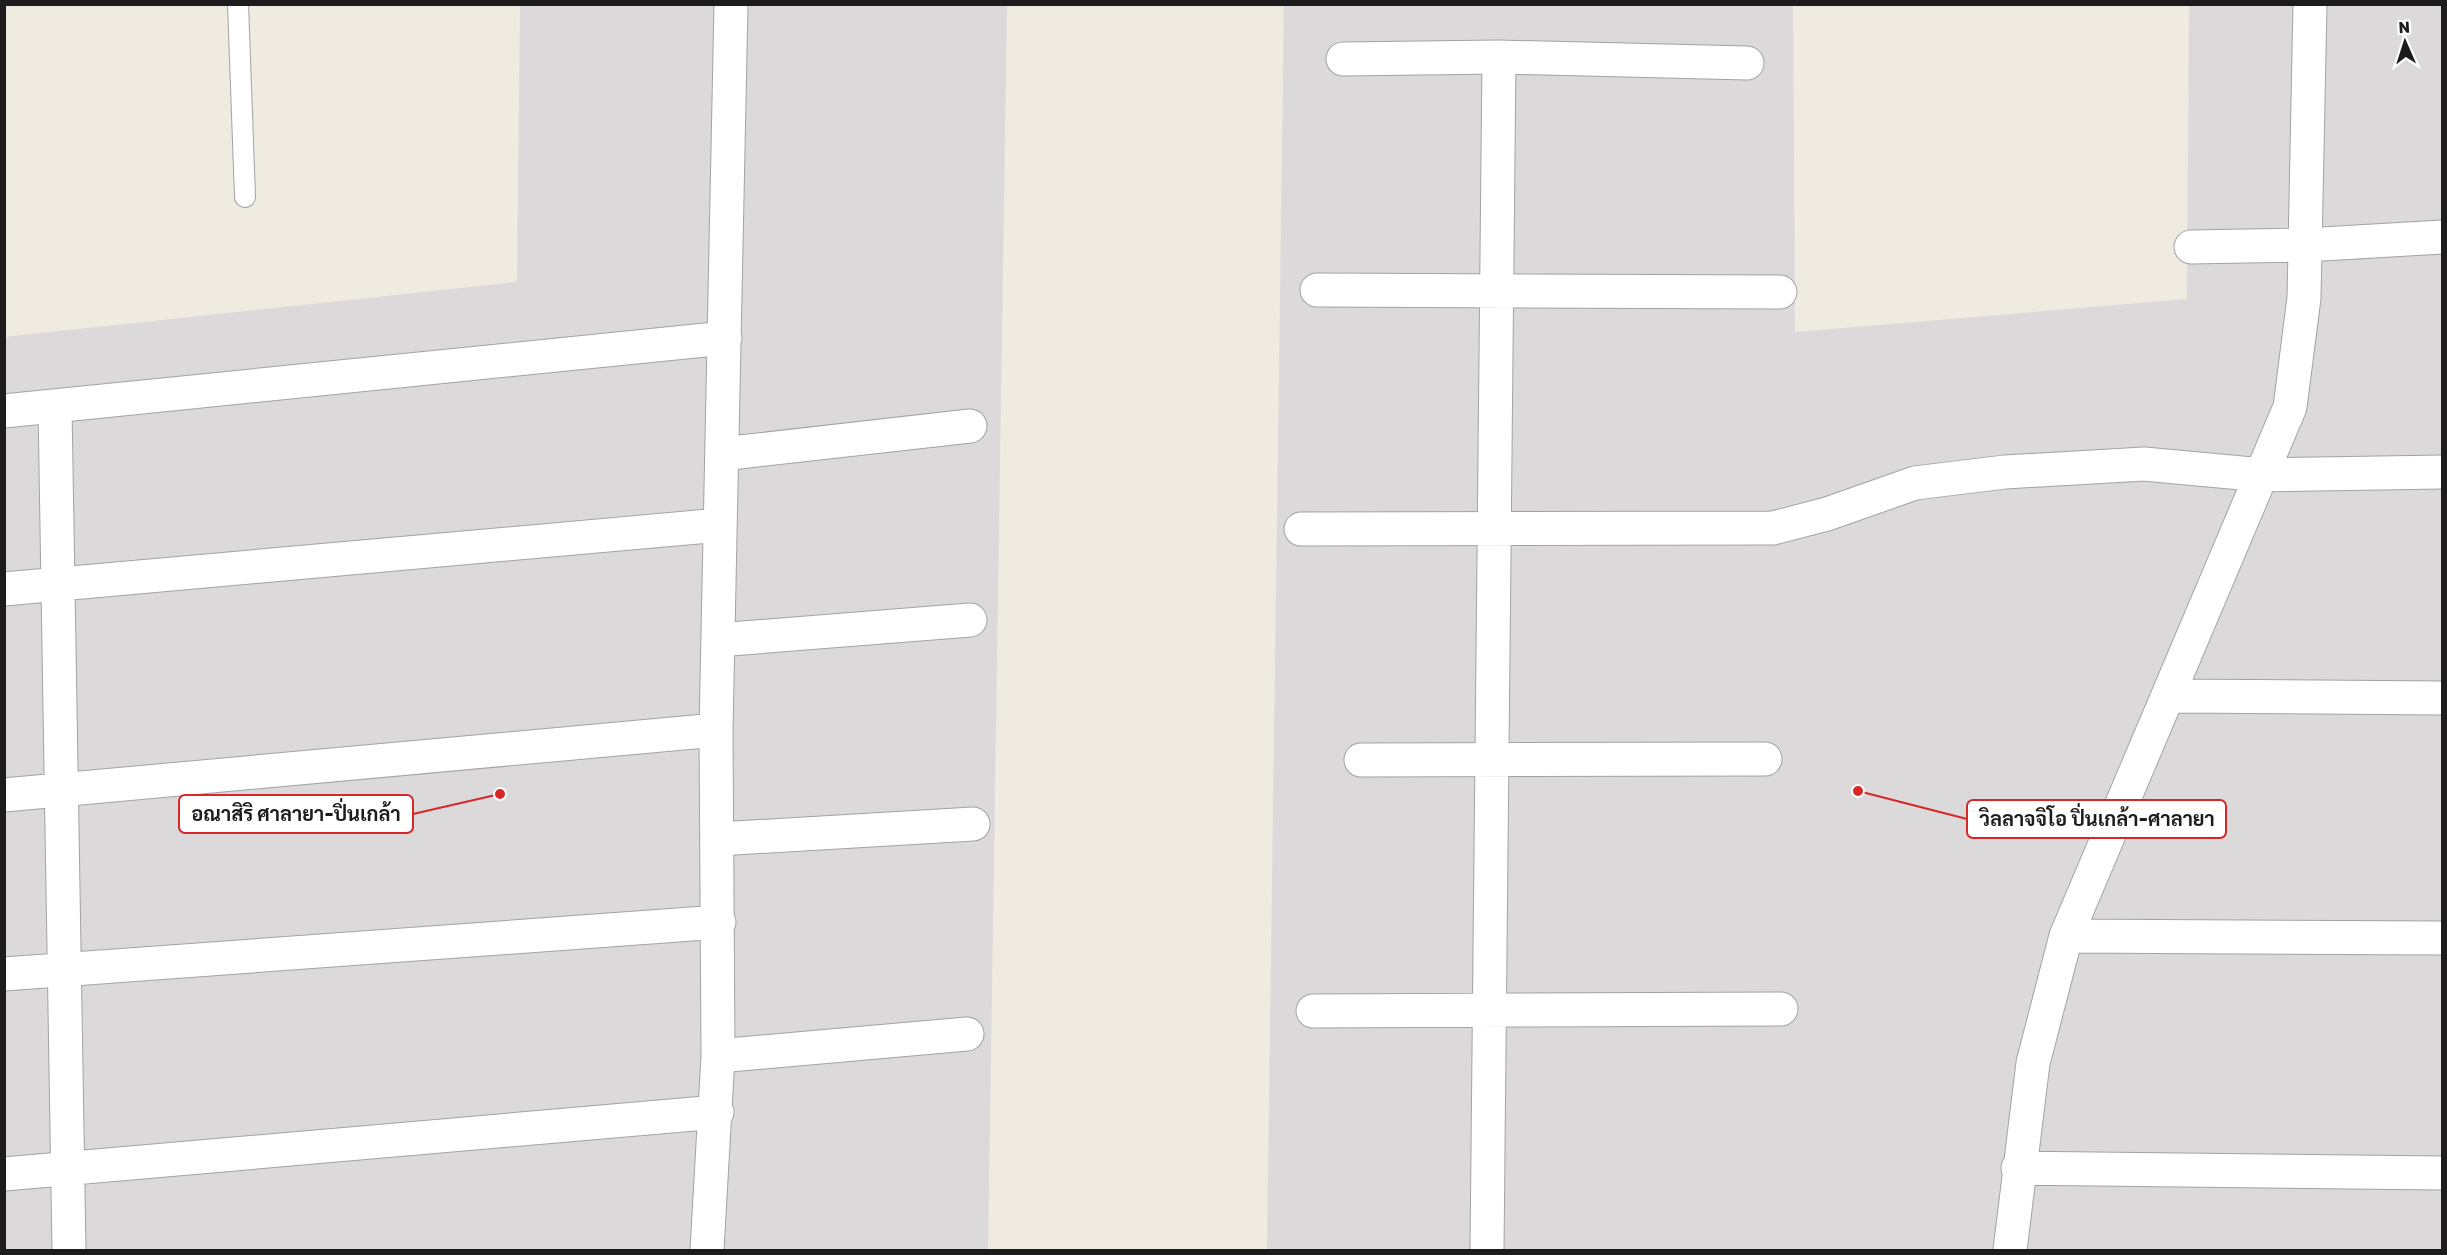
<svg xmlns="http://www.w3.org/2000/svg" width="2447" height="1255" viewBox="0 0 2447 1255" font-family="Rubik,Sarabun,sans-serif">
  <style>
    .residential { fill: #dbd9d9 }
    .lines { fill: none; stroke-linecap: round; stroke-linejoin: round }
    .service-casing { stroke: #a3a3a3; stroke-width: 22 }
    .minor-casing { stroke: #a3a3a3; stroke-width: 35 }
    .service { stroke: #fff; stroke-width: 20 }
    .minor { stroke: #fff; stroke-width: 33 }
    .leader { fill: none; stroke: #d62828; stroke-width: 2 }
    .callout-dot { fill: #d62828; stroke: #fff; stroke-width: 2 }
    .callout { fill: #fff; stroke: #d62828; stroke-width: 2 }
    .callout-label { font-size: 20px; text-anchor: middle; font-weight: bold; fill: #1c1c1c }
  </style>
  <rect width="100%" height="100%" fill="#efebe1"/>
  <path class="residential" d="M520,5H1007L988,1250H5L4,337L517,282Z
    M1284,5H1793L1795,332L2187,299L2189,5H2442V1250H1267Z"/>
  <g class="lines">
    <g class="service-casing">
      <path id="service" d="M238,4L245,197"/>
    </g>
    <g class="minor-casing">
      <path id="minor" d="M1343,59L1499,57L1747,63
        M2191,247L2305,245L2442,237
        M1317,290L1780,292
        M55,407L69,1250
        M4,411L725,338
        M722,454L970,426
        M1301,529L1773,528L1827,514L1915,483L2005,472L2144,464L2263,475L2442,472
        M4,589L720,525
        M718,640L970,620
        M2169,696L2442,698
        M1361,760L1765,759
        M4,795L716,730
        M718,839L973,824
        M2066,936L2442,938
        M4,974L719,922
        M1313,1011L1781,1009
        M718,1056L967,1034
        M2018,1168L2442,1173
        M4,1174L717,1112
        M707,1250L718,1056L716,730L731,4
        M1487,1250L1499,57
        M2010,1250L2033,1063L2066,936L2290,407L2304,298L2310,4"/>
    </g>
    <use href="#service" class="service"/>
    <use href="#minor" class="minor"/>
  </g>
  <path class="leader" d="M500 794L413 814M1858 791L1967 819"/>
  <g class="callout-dot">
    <circle cx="500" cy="794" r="6"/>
    <circle cx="1858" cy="791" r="6"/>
  </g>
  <g class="callout">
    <rect x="179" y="795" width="234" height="38" rx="6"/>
    <rect x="1967" y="800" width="259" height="38" rx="6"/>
  </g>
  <g class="callout-label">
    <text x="296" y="821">อณาสิริ ศาลายา-ปิ่นเกล้า</text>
    <text x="2097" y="826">วิลลาจจิโอ ปิ่นเกล้า-ศาลายา</text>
  </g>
  <rect width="2447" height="1255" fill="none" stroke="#1c1c1c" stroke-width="12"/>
  <g transform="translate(2405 42) rotate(357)" stroke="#ffffff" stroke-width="4.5" paint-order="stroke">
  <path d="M0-4.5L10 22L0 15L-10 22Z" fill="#1c1c1c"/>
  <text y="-9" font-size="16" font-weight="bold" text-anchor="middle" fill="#1c1c1c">N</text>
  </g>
</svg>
